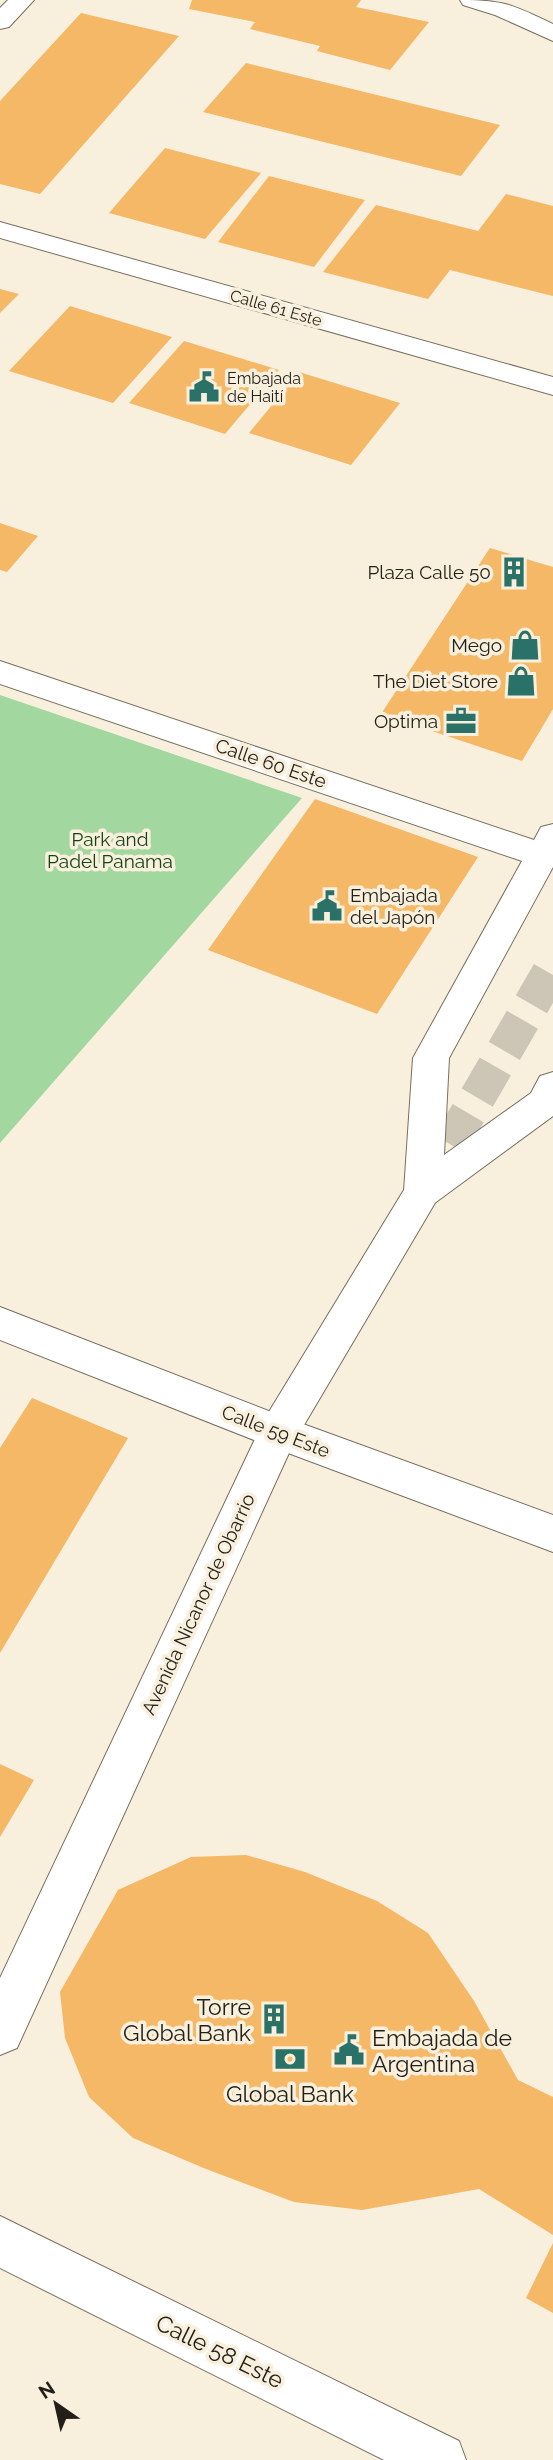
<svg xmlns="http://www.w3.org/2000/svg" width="553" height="2460" viewBox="0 0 553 2460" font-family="Raleway,sans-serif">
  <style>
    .green { fill: #a2d8a0 }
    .building { fill: #f4b866 }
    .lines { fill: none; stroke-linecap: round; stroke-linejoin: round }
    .major-tunnel { stroke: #cdc5b6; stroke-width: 36; stroke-dasharray: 36 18; stroke-linecap: butt }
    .minor-casing { stroke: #776f5f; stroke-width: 2 }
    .major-casing { stroke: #776f5f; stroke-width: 2 }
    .minor { fill: #fff; fill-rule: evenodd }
    .major { fill: #fff; fill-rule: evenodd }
    .labels { text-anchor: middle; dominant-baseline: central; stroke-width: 7; stroke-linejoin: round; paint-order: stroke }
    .far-street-label { font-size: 16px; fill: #221f18; stroke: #f8efdd }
    .far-poi-label { font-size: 16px; fill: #221f18; stroke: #f8efdd; text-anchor: start }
    .poi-label { font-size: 19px; fill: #221f18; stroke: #f8efdd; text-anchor: end }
    .street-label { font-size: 19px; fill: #221f18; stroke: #f8efdd }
    .park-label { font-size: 19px; fill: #144415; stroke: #f8efdd }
    .near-poi-label { font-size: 23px; fill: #221f18; stroke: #f8efdd; text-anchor: end }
    .near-street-label { font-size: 23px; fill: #221f18; stroke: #f8efdd }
  </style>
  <rect width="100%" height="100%" fill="#f8efdd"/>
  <path class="green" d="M0,695L302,798L0,1143Z"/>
  <path class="building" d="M192,0H361L356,7L429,22L390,70L317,51L320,46L250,29L255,22L189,9Z
    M81,13L179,36L40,194L0,184V101Z
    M246,63L500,125L461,176L203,112Z
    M165,148L261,173L205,239L109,213Z
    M269,176L365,200L314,267L218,242Z
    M506,194L553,206V296L450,270L428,299L323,272L376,205L478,231Z
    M0,289L19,294L0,313Z
    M70,306L172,337L113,403L9,371Z
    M184,341L279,370L225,434L129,403Z
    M299,372L400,403L351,465L249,433Z
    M0,523L38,536L7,572L0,570Z
    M490,548L553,567V709L522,761L381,714Z
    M315,799L478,857L377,1014L208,950Z
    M32,1398L128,1438L0,1653V1448Z
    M0,1764L34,1780L0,1837Z
    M246,1855L305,1872L377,1901L428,1933L474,2001L518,2080L553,2097V2235L479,2189L362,2210L294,2202L206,2169L133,2138L89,2097L65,2038L60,1992L118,1890L191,1857Z
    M553,2243V2313L526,2298Z"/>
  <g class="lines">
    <path class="major-tunnel" d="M423,1191L553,967"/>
    <g class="minor-casing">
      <path id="minor" d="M8,0H34L9,27L0,29V8Z
        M0,222L553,377V395L0,238Z
        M0,661L534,840L541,827L553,824V867L449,1058L444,1155L531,1093L540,1076L553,1072V1116L436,1202L423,1206L410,1202L404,1191L413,1058L522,861L0,684Z
        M0,1307L292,1420L553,1515V1552L264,1444L0,1340Z
        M0,2216L459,2441L466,2460H384L0,2268Z"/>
    </g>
    <g class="major-casing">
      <path id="major" d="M460,0C505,0 513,5 553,24V41L495,15L463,5Z
        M423,1176L436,1180L442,1191L294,1442L17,2048L0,2055V1978L264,1420L410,1180Z"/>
    </g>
    <use href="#minor" class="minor"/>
    <use href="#major" class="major"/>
  </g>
  <defs>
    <g id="civic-bare" transform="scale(2.415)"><path d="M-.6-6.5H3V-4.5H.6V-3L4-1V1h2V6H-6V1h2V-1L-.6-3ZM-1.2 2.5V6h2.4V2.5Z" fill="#2a7167" stroke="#f8efdd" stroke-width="2.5" paint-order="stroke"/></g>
    <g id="building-bare" transform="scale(2.415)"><path d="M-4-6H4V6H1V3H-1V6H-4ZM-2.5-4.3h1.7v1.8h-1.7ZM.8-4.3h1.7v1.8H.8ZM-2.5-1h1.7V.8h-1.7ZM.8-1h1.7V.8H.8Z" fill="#2a7167" stroke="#f8efdd" stroke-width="2.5" paint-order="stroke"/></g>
    <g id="shop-bare" transform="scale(2.415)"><path d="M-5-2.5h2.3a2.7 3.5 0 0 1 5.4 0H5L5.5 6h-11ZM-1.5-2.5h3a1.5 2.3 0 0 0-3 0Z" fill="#2a7167" stroke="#f8efdd" stroke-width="2.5" paint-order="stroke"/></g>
    <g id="office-bare" transform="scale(2.415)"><path d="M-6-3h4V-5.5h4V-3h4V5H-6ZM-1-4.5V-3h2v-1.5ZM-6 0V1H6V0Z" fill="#2a7167" stroke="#f8efdd" stroke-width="2.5" paint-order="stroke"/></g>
    <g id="bank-bare" transform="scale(2.415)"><path d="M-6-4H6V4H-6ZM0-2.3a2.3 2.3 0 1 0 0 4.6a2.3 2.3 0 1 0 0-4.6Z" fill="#2a7167" stroke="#f8efdd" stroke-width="2.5" paint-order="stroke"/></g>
  </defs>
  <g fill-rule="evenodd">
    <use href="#civic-bare" x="204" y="387"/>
    <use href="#building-bare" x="514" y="572"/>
    <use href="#shop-bare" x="525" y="645"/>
    <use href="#shop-bare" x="521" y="681"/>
    <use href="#office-bare" x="461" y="721"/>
    <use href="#civic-bare" x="327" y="906"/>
    <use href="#building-bare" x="274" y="2019"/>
    <use href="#civic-bare" x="349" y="2050"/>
    <use href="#bank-bare" x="290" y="2059"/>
  </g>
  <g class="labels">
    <g class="far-street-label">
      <text transform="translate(276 308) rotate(16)">Calle 61 Este</text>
    </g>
    <g class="far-poi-label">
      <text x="227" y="378">Embajada<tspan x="227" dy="18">de Haití</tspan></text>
    </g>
    <g class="poi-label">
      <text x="491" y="572">Plaza Calle 50</text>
      <text x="502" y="645">Mego</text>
      <text x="498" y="681">The Diet Store</text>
      <text x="438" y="721">Optima</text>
      <text x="350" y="895" text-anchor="start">Embajada<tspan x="350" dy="22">del Japón</tspan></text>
    </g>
    <g class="street-label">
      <text transform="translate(271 763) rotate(19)">Calle 60 Este</text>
      <text transform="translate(276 1431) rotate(21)">Calle 59 Este</text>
      <text transform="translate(198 1604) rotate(-65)">Avenida Nicanor de Obarrio</text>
    </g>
    <g class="park-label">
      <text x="110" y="839">Park and<tspan x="110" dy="22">Padel Panama</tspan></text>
    </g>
    <g class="near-poi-label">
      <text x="251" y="2006">Torre<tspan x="251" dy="26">Global Bank</tspan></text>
      <text x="372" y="2037" text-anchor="start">Embajada de<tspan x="372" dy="26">Argentina</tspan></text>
      <text x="290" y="2093" text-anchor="middle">Global Bank</text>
    </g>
    <g class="near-street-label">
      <text transform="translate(220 2351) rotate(26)">Calle 58 Este</text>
    </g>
  </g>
  <g transform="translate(56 2404) rotate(326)" stroke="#f8efdd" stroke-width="5" paint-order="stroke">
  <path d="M0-5L12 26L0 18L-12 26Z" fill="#221f18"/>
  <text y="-10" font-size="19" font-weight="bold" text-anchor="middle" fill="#221f18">N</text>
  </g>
</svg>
